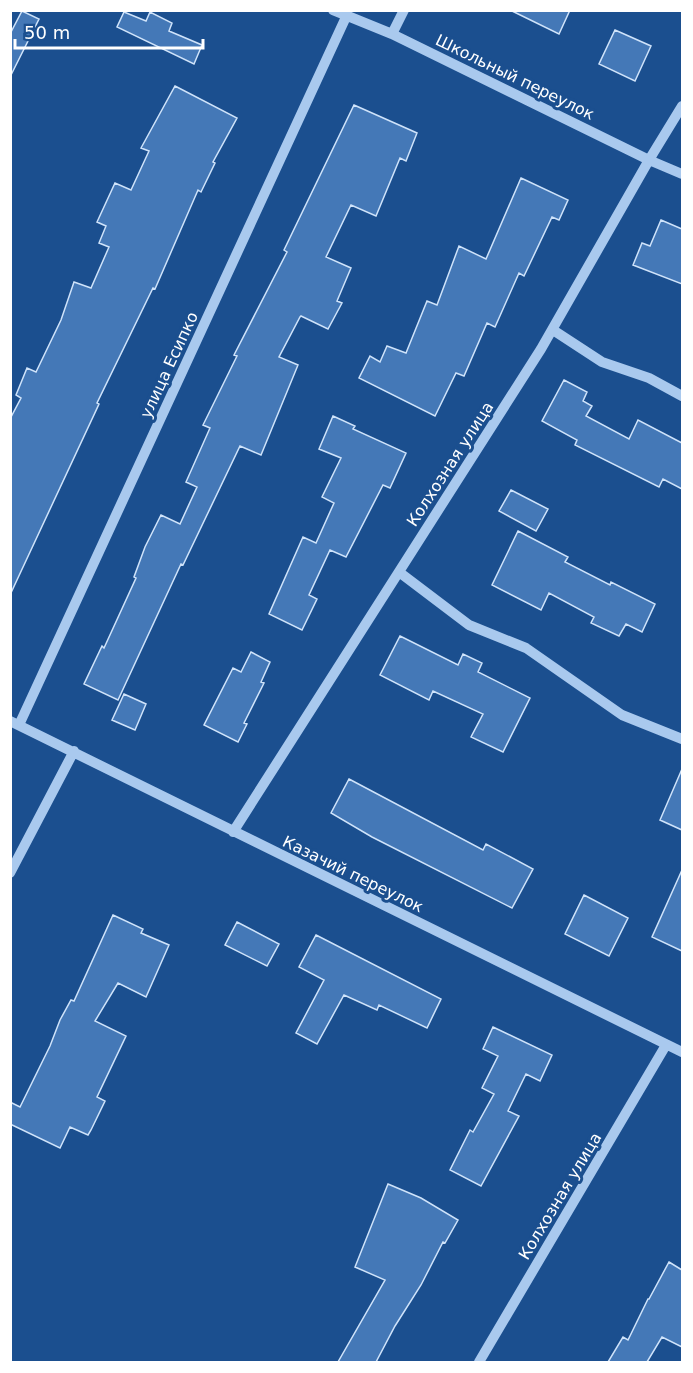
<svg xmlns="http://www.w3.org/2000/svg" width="693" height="1373" viewBox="0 0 693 1373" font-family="'DejaVu Sans',sans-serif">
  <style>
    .building { fill: #4478b7; stroke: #cfe3fa; stroke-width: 1.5 }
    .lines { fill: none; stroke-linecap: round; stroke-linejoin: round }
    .minor { stroke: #a9c9ee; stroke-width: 10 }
    .labels { text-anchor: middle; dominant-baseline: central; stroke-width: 6; stroke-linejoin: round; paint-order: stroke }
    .street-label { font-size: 16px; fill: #fff; stroke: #1b4f8f }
  </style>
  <rect width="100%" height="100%" fill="#1b4f8f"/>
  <path class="building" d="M510,10H570L559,34Z
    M22,11L39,19L10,77V34Z
    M124,12L146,21L150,12L172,23L169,31L202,45L194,64L117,27Z
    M615,30L651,46L635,81L599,64Z
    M175,86L237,118L213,162L215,163L201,192L198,190L155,289L153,288L97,403L99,404L10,595V419L21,398L16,395L27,368L36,372L61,320L74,282L91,288L109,247L99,243L106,226L97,222L115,183L131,190L149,151L141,148Z
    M354,105L417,133L406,161L400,158L376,216L351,205L326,257L351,268L337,301L342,303L328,329L301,316L300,317L279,357L298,365L261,455L240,446L183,565L181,564L118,700L84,684L102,646L104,648L136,578L134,577L145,547L161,515L180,524L197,487L186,482L210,428L203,425L237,356L234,355L287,252L284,250Z
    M521,178L568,200L559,220L552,217L524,276L519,273L495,327L487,323L464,376L456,373L435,416L359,378L370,356L380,362L387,346L406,353L427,301L437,305L459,246L486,259Z
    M661,220L682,229V284L633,265L642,243L650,246Z
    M564,380L587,392L583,401L592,406L586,416L629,439L638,420L682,443V489L663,479L659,487L575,445L577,440L542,421Z
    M333,416L355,426L353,429L406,453L390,488L383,485L346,557L330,550L309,595L317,599L302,630L269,614L303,537L316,543L334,503L322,497L341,458L319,449Z
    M511,490L548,509L536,531L499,511Z
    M518,531L568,557L565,562L610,585L611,582L655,604L642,632L626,624L619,636L591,623L594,617L549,593L541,610L492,585Z
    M400,636L458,665L463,654L482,663L478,672L530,698L503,752L471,737L483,714L433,691L429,700L380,675Z
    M251,652L270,662L261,682L264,683L244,723L247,724L238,742L204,725L233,668L241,672Z
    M124,694L146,704L135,730L112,720Z
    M682,769V830L660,820Z
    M349,779L483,850L486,844L533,869L512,908L372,837L331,813Z
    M682,870V951L652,937Z
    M584,895L628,918L609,956L565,934Z
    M113,915L143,929L141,933L169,945L146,997L118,983L95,1021L126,1036L97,1097L105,1101L91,1130L88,1135L70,1127L60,1148L10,1124V1102L20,1107L50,1046L60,1020L71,1000L74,1001Z
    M237,922L279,944L267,966L225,945Z
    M316,935L441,999L427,1028L379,1005L377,1010L344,995L317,1044L296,1033L324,980L299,967Z
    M493,1027L552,1055L540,1081L526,1074L508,1111L519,1116L481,1186L450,1170L470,1130L473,1132L494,1094L482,1088L498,1056L483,1049Z
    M388,1184L421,1198L458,1220L445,1243L443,1242L421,1285L395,1326L376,1362H338L385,1280L355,1267Z
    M669,1262L682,1270V1347L662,1337L647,1362H608L623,1337L628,1340L648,1299H649Z"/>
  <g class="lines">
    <path class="minor" d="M333,10L392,34L649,160L682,174
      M392,34L404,10
      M553,330L602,362L649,378L682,396
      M399,572L469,625L526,648L622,715L682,739
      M10,721L682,1052
      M19,725L346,17
      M233,832L541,349L649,160L682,106
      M10,873L74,751
      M479,1362L666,1045"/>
  </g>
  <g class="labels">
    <g class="street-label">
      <text transform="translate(515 77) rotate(26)">Школьный переулок</text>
      <text transform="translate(169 365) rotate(-65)">улица Есипко</text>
      <text transform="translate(450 464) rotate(-57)">Колхозная улица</text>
      <text transform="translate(353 874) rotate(26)">Казачий переулок</text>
      <text transform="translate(560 1196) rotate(-59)">Колхозная улица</text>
    </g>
  </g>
  <rect width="693" height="1373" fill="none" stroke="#ffffff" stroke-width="24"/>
  <path d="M15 39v9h188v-9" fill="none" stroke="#ffffff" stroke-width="3"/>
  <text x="24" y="39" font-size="18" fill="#ffffff" stroke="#1b4f8f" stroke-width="4.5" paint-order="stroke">50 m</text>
</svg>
